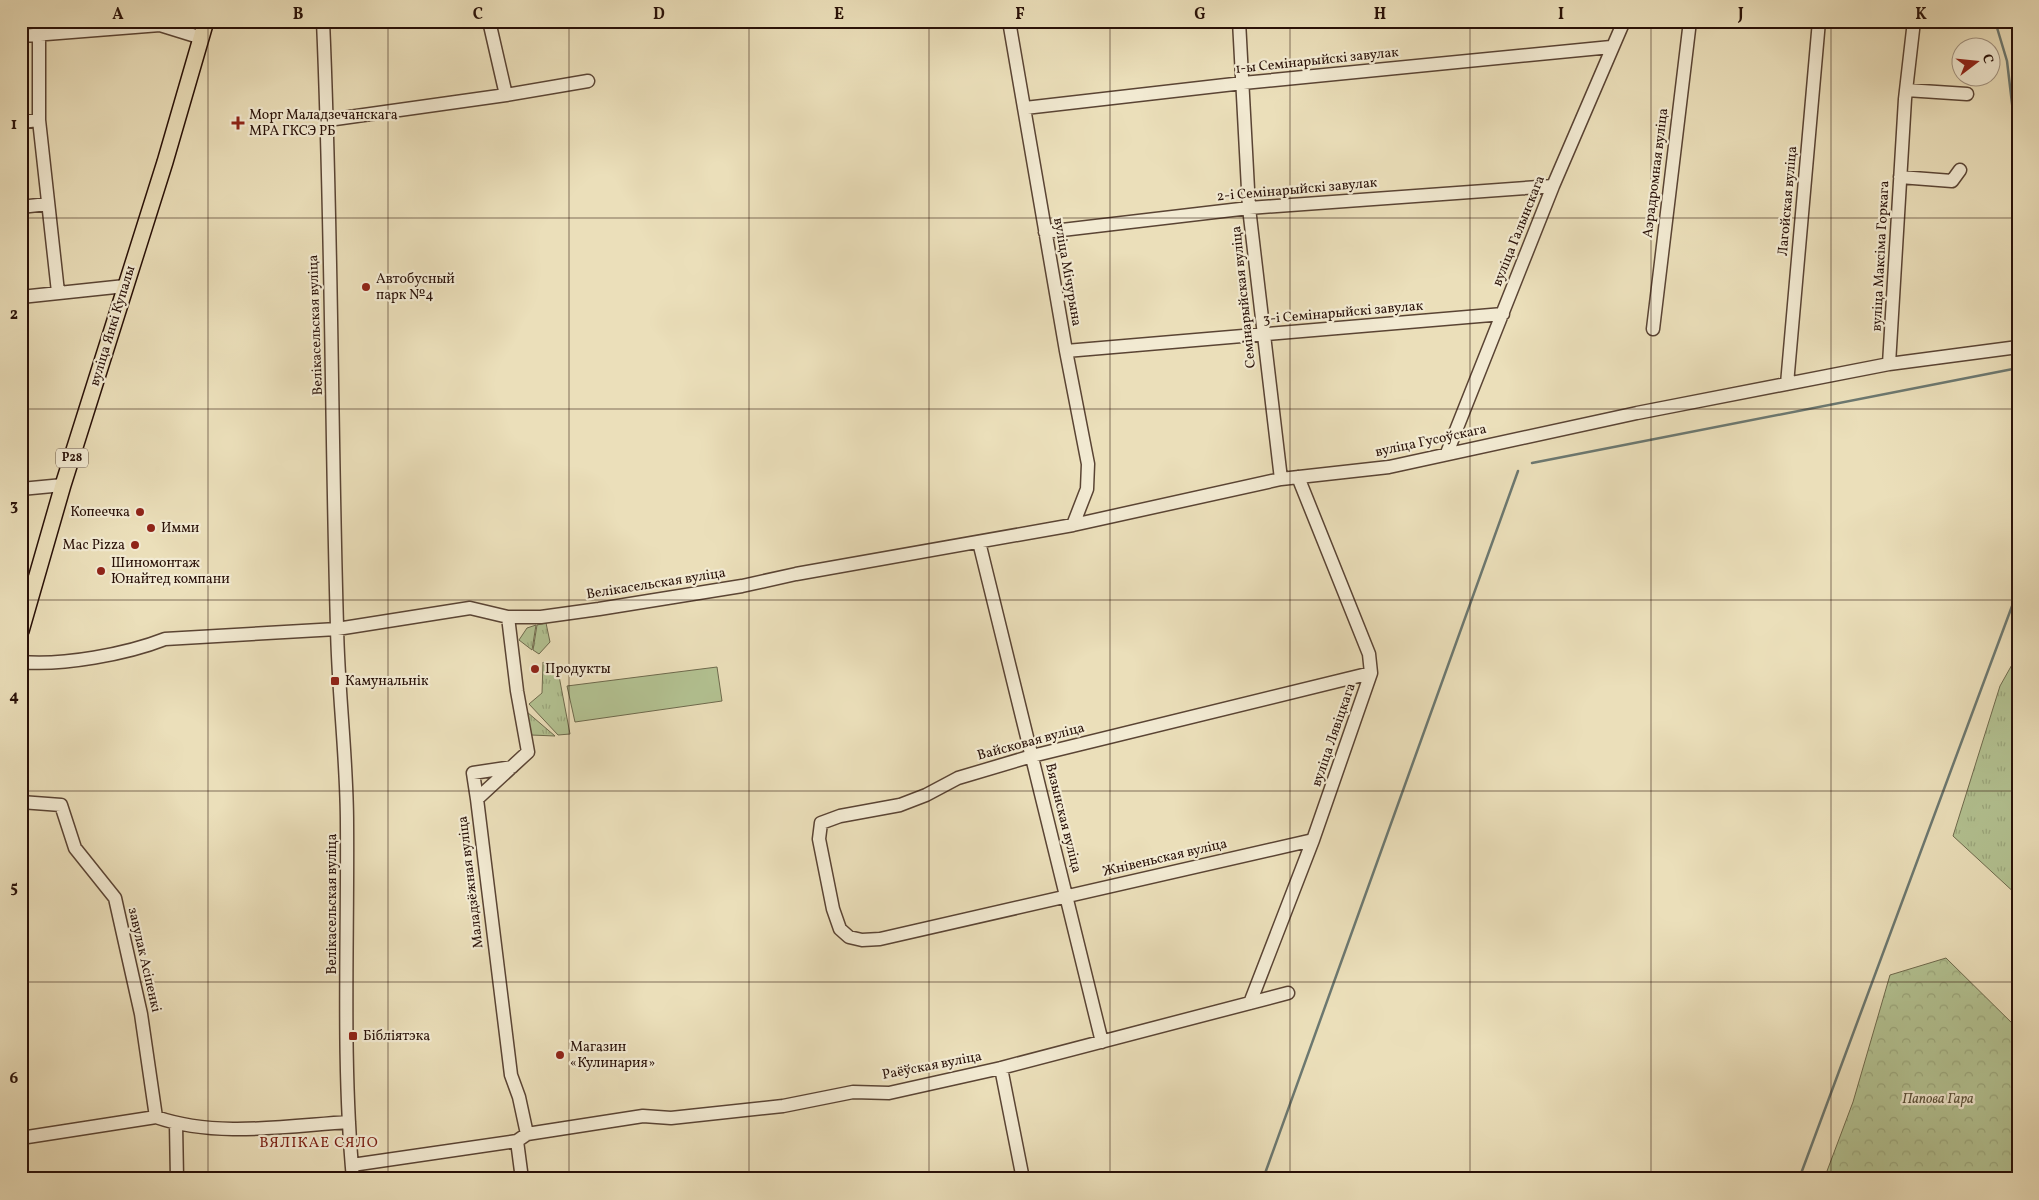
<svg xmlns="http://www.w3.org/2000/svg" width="2039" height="1200" viewBox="0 0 2039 1200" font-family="Vollkorn,serif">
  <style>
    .grass { fill: url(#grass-tufts); stroke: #6e6a4d }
    .forest { fill: url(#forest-crowns); stroke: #6e6a4d }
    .garden { fill: #b3c292; stroke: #6e6a4d }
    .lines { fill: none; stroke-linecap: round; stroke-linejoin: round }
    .stream { stroke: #6c7870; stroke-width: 2.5 }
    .minor-casing { stroke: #5a4434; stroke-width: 15 }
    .major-casing { stroke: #291108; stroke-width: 18 }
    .minor { stroke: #f2ead2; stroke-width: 12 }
    .major { stroke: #ebdfba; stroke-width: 15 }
    .grid { fill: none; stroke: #291108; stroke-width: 1; stroke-opacity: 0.55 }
    .poi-dot { fill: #8f2418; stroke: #f2ead2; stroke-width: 2 }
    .labels { text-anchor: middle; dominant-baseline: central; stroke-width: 4.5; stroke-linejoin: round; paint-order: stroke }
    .shield { fill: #f2ead2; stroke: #655245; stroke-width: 1 }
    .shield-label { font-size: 12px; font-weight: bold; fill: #291108 }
    .street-label { font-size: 14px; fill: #291108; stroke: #f2ead2 }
    .poi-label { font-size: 14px; fill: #291108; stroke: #f2ead2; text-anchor: start }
    .park-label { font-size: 14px; font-style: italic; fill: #594f38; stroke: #f2ead2 }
    .neighbourhood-label { font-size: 15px; letter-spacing: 1px; fill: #7a1f14; stroke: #f2ead2 }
    .neatline { fill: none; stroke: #291108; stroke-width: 2 }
    .grid-label { font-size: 16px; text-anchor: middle; font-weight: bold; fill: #291108 }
  </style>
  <defs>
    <pattern id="grass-tufts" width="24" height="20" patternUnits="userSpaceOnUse" patternTransform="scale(1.25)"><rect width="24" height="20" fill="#b3c292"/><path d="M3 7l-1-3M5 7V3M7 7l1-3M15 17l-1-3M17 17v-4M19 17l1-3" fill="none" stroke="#9aa67c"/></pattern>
    <pattern id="forest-crowns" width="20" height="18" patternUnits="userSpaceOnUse" patternTransform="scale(1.25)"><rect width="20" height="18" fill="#b3c292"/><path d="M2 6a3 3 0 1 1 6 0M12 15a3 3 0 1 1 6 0" fill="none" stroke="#9aa67c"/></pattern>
  </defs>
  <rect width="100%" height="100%" fill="#ebdfba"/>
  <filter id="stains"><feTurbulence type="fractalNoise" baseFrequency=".004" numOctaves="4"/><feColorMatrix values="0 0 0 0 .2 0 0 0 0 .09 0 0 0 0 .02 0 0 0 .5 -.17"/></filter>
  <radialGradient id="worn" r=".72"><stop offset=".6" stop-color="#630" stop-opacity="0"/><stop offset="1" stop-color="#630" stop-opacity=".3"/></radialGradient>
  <path class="grass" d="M546,623L550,642L539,654L533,650L537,625Z
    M536,625L532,650L519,640L527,628Z
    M2018,654V896L1953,836L2000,686Z
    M543,662L559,676L570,734L558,735L529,704L542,693Z
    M527,712L555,736L531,735Z"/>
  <path class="forest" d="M1946,958L2018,1029V1179H1824L1853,1102L1890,975Z"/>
  <path class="garden" d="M717,667L722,701L575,722L567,686Z"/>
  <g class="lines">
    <path class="stream" d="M1995,21L2007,61L2018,154
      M1532,463L2018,368
      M1263,1179L1518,471
      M1799,1179L2018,590"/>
    <g class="minor-casing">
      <path id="minor" d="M323,21C332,223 331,425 337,626C338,692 347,758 347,824C348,942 342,1061 353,1179
        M1009,21L1066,351L1088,464L1087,489L1073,525
        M1239,21L1249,208L1281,479
        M39,34V120L58,292
        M21,36L160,25L202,38
        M1906,90L1967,94
        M506,95L588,81
        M1025,108L1243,83L1611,47
        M328,120L506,95L489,21
        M21,122L39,120
        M1900,177L1952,181L1960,170
        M21,207L47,204
        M1045,232L1249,208L1553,186
        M21,297L125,286
        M1653,329L1690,21
        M1066,351L1503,314
        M1889,364L1905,99L1914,21
        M1787,384L1819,21
        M1447,453L1553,186L1624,21
        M21,489L63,485
        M979,542L1102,1042
        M21,583L35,581
        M508,617L517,691L528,752L477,799L511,1075L519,1097L527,1134
        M21,662C62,666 127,654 165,639L337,629L470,608L508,617H541L599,609L742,586L796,574L1073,525L1281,479L1389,467L1637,413L1889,364L2018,347
        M477,799L473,773L512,767
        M21,802L61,805L75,848L115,898L141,1014L156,1117
        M1313,840L880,939L862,940L849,937L840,929L833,909L819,839L821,823L840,816L900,805L926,795L958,778L1032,756L1371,673
        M1250,1003L1313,840L1371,673L1369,654L1298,477
        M1001,1068L1023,1179
        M176,1124L177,1179
        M21,1138L156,1117C216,1138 286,1126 349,1122
        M517,1141L527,1134L643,1116L671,1118L783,1106L853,1092L889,1093L1001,1068L1288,993
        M517,1141L522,1179
        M352,1165L517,1141"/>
    </g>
    <g class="major-casing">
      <path id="major" d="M21,631L63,485L165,162L206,21"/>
    </g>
    <use href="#minor" class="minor"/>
    <use href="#major" class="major"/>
  </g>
  <path class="grid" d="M208,21V1179M388,21V1179M569,21V1179M749,21V1179M929,21V1179M1110,21V1179M1290,21V1179M1470,21V1179M1651,21V1179M1831,21V1179M21,218H2018M21,409H2018M21,600H2018M21,791H2018M21,982H2018"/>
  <g class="poi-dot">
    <path d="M235.5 115.5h5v5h5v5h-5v5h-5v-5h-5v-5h5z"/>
    <circle cx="366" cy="287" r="5"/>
    <circle cx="140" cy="512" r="5"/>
    <circle cx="151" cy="528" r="5"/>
    <circle cx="135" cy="545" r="5"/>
    <circle cx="101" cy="571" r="5"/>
    <circle cx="535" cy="669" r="5"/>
    <rect x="330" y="676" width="10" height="10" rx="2.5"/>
    <rect x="348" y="1031" width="10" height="10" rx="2.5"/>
    <circle cx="560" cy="1055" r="5"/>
  </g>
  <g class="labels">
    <rect class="shield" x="56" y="448.5" width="32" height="19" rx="4"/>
    <g class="shield-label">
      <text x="72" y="458">Р28</text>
    </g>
    <g class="street-label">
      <text transform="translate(1317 61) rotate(-6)">1-ы Семінарыйскі завулак</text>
      <text transform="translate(1656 173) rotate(-83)">Аэрадромная вуліца</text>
      <text transform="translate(1297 190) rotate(-5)">2-і Семінарыйскі завулак</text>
      <text transform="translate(1788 201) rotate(-85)">Лагойская вуліца</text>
      <text transform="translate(1519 231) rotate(-68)">вуліца Галынскага</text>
      <text transform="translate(1881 256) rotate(-87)">вуліца Максіма Горкага</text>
      <text transform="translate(1067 272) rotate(80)">вуліца Мічурына</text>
      <text transform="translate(1244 297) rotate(-96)">Семінарыйская вуліца</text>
      <text transform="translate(1343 313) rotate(-5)">3-і Семінарыйскі завулак</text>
      <text transform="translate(316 325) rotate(-92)">Велікасельская вуліца</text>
      <text transform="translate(113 326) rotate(-73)">вуліца Янкі Купалы</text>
      <text transform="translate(1431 441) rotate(-12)">вуліца Гусоўскага</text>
      <text transform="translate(656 584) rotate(-9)">Велікасельская вуліца</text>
      <text transform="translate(1334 735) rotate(-71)">вуліца Лявіцкага</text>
      <text transform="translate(1031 742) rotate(-15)">Вайсковая вуліца</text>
      <text transform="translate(1063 818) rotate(76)">Вязынская вуліца</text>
      <text transform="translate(1165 858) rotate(-13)">Жнівеньская вуліца</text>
      <text transform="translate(471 882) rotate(-97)">Маладзёжная вуліца</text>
      <text transform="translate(332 904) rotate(-90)">Велікасельская вуліца</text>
      <text transform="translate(144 960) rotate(77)">завулак Асіпенкі</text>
      <text transform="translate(932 1066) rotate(-11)">Раёўская вуліца</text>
    </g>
    <g class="poi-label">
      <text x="249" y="115">Морг Маладзечанскага<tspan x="249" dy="16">МРА ГКСЭ РБ</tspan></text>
      <text x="376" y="279">Автобусный<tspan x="376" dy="16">парк №4</tspan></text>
      <text x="130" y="512" text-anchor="end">Копеечка</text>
      <text x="161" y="528">Имми</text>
      <text x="125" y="545" text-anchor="end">Mac Pizza</text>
      <text x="111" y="563">Шиномонтаж<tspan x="111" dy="16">Юнайтед компани</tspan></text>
      <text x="545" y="669">Продукты</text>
      <text x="345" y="681">Камунальнік</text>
      <text x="363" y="1036">Бібліятэка</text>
      <text x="570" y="1047">Магазин<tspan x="570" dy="16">«Кулинария»</tspan></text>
    </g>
    <g class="park-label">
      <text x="1938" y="1099">Папова Гара</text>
    </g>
    <g class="neighbourhood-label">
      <text x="319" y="1143">ВЯЛІКАЕ СЯЛО</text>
    </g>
  </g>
  <rect width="2039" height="1200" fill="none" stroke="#ebdfba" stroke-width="55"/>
  <g transform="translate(1976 62) rotate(74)"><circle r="24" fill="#f2ead2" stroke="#a29381"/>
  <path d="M0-4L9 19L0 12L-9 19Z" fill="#8f2418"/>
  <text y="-8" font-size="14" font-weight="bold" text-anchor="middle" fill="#291108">С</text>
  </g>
  <rect x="28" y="28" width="1984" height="1144" class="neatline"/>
  <g class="grid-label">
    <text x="118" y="19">A</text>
    <text x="298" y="19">B</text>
    <text x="478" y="19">C</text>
    <text x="659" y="19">D</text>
    <text x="839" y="19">E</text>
    <text x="1020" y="19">F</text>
    <text x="1200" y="19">G</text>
    <text x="1380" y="19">H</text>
    <text x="1561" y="19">I</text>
    <text x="1741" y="19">J</text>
    <text x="1921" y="19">K</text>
    <text x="14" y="129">1</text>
    <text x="14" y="319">2</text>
    <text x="14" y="510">3</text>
    <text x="14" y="701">4</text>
    <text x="14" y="892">5</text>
    <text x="14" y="1083">6</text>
  </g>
  <rect width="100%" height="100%" filter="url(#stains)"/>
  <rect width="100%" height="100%" fill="url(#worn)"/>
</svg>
